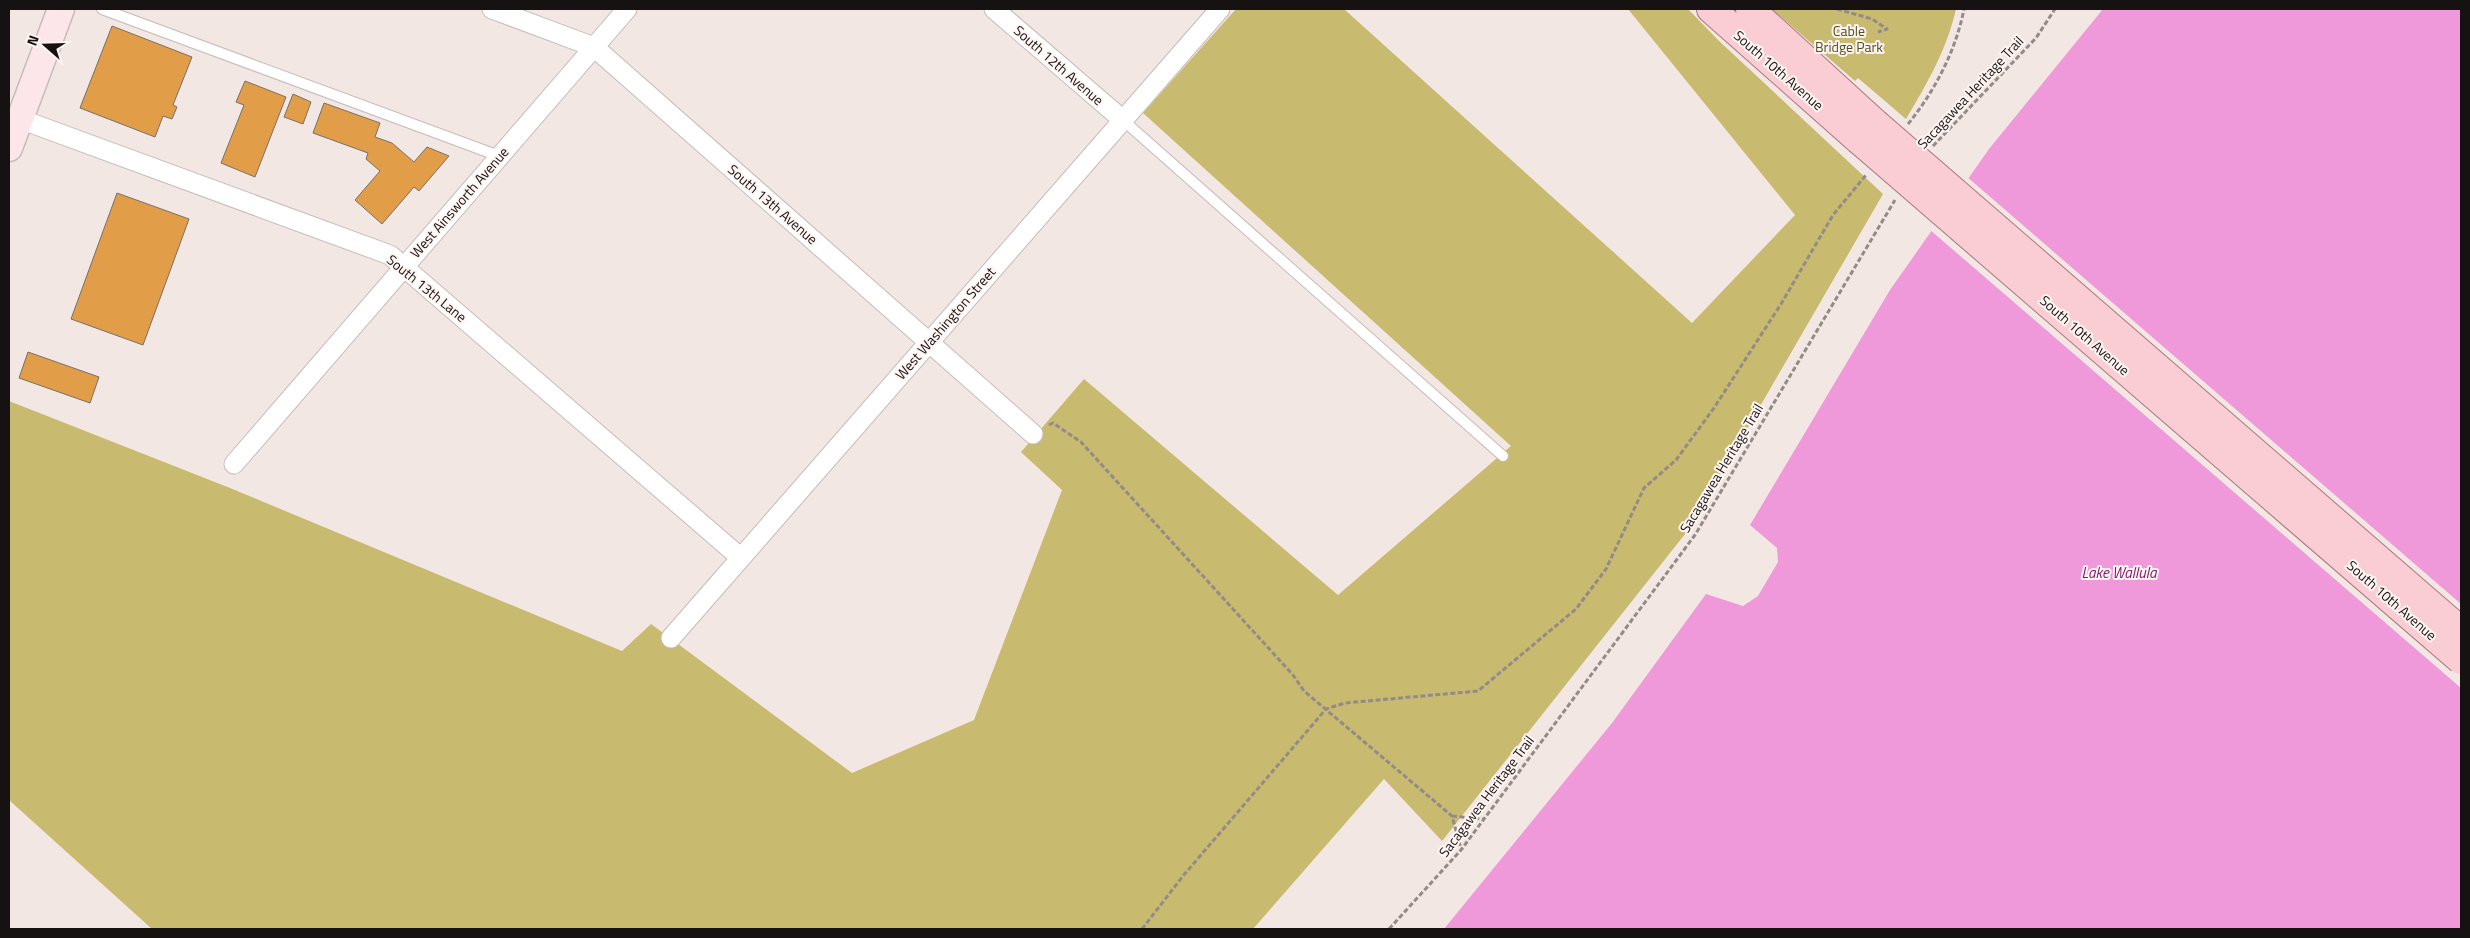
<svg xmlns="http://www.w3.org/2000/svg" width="2470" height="938" viewBox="0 0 2470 938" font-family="'Titillium Web',sans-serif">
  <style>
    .green { fill: #c8ba6e }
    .water { fill: #ef99da }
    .pier { fill: #f3e7e4 }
    .building { fill: #e29d48; stroke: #777069 }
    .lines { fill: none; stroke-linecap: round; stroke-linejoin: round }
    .service-casing { stroke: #c6bbb8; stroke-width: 12 }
    .minor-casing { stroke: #c6bbb8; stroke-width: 21 }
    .secondary-casing { stroke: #c6bbb8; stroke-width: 29 }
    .primary-casing { stroke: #a8757e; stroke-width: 30 }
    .path { stroke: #948b89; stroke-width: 3; stroke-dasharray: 5 2.5; stroke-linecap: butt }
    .service { stroke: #fff; stroke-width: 10 }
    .minor { stroke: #fff; stroke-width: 19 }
    .secondary { stroke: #fce6ea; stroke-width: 26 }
    .primary { stroke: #faccd4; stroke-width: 28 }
    .primary-bridge-casing { stroke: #a8757e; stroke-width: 30; stroke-linecap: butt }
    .primary-bridge { stroke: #faccd4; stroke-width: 28 }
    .labels { text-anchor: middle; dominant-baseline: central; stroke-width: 4; stroke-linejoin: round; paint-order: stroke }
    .park-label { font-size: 14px; fill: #554e21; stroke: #fef5f2 }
    .street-label { font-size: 14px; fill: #161211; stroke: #fef5f2 }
    .water-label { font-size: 15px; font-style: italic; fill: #7b1769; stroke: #fef5f2 }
  </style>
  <rect width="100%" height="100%" fill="#f3e7e4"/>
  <path class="green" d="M1236,9H1344L1692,323L1795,215L1628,9H1688L1718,40L1883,194L1689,529L1442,841L1384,779L1253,929H152L9,800V401L230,488L622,651L651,624L852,773L974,720L1062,490L1021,452L1084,379L1338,595L1511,446L1143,113Z
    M1772,9H1956C1947,49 1927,84 1906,119L1858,78L1855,81Z"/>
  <path class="water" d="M2103,9H2461V929H1444L1612,723L1706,594L1743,606L1758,596L1778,562L1777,548L1750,525L1890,290L1989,149Z"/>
  <path class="pier" d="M1966,176L2461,604V688L1929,229Z"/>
  <path class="building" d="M112,26L192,57L173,105L177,107L172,119L163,116L155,137L80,108Z
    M245,81L286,97L255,177L221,163L244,105L236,102Z
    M293,94L311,102L303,124L284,117Z
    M324,103L380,123L375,137L392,143L414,162L427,147L449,156L419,191L414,187L382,224L355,200L380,171L366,159L368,153L313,133Z
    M117,193L189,219L143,345L71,319Z
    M28,352L99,377L90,403L19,378Z"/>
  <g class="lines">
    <g class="service-casing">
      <path id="service" d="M102,9L499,156
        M1124,121L1503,456"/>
    </g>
    <g class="minor-casing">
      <path id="minor" d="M492,9L594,47L1033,434
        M994,9L1124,121
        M20,119L390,255L741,558
        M234,464L627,9
        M671,638L1220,9"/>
    </g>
    <g class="secondary-casing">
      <path id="secondary" d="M9,148L61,9"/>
    </g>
    <g class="primary-casing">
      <path id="primary" d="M1711,9L1859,140
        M1750,9L1875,123"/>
    </g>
    <path class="path" d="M1837,9L1872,19L1887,29L1878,32
      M1908,124C1935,91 1956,50 1964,9
      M1933,146L2036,38L2055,9
      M1049,425L1053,423L1081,442L1293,675L1304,691L1452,816L1461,849
      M1452,816L1483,819
      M1142,929L1183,876L1326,709L1345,703L1478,691L1576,609L1606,569L1644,488L1676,460L1714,408L1781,304L1833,215L1866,175
      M1389,929L1461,850L1695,535L1895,200"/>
    <use href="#service" class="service"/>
    <use href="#minor" class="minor"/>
    <use href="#secondary" class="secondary"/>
    <use href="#primary" class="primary"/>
    <g class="primary-bridge-casing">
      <path id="primary-bridge" d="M1875,123L2461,631
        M1859,140L2461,660"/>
    </g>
    <use href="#primary-bridge" class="primary-bridge"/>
  </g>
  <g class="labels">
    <g class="park-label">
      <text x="1849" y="30">Cable<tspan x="1849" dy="16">Bridge Park</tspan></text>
    </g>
    <g class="street-label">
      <text transform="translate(1059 65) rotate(41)">South 12th Avenue</text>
      <text transform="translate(1779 70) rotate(41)">South 10th Avenue</text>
      <text transform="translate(1970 92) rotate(-47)">Sacagawea Heritage Trail</text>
      <text transform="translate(459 202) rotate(-49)">West Ainsworth Avenue</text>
      <text transform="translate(773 204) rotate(41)">South 13th Avenue</text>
      <text transform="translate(427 288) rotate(39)">South 13th Lane</text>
      <text transform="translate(945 323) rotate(-49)">West Washington Street</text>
      <text transform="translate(2085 335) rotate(41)">South 10th Avenue</text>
      <text transform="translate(1721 468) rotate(-59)">Sacagawea Heritage Trail</text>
      <text transform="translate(2392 600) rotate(41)">South 10th Avenue</text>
      <text transform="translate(1486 796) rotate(-53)">Sacagawea Heritage Trail</text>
    </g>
    <g class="water-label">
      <text x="2119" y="572">Lake Wallula</text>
    </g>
  </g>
  <rect width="2470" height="938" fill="none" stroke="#161211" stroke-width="20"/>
  <g transform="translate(45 45) rotate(290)" stroke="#fef5f2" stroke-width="4" paint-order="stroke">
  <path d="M0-4L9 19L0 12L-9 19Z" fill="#161211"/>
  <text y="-8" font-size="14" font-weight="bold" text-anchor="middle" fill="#161211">N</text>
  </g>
</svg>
